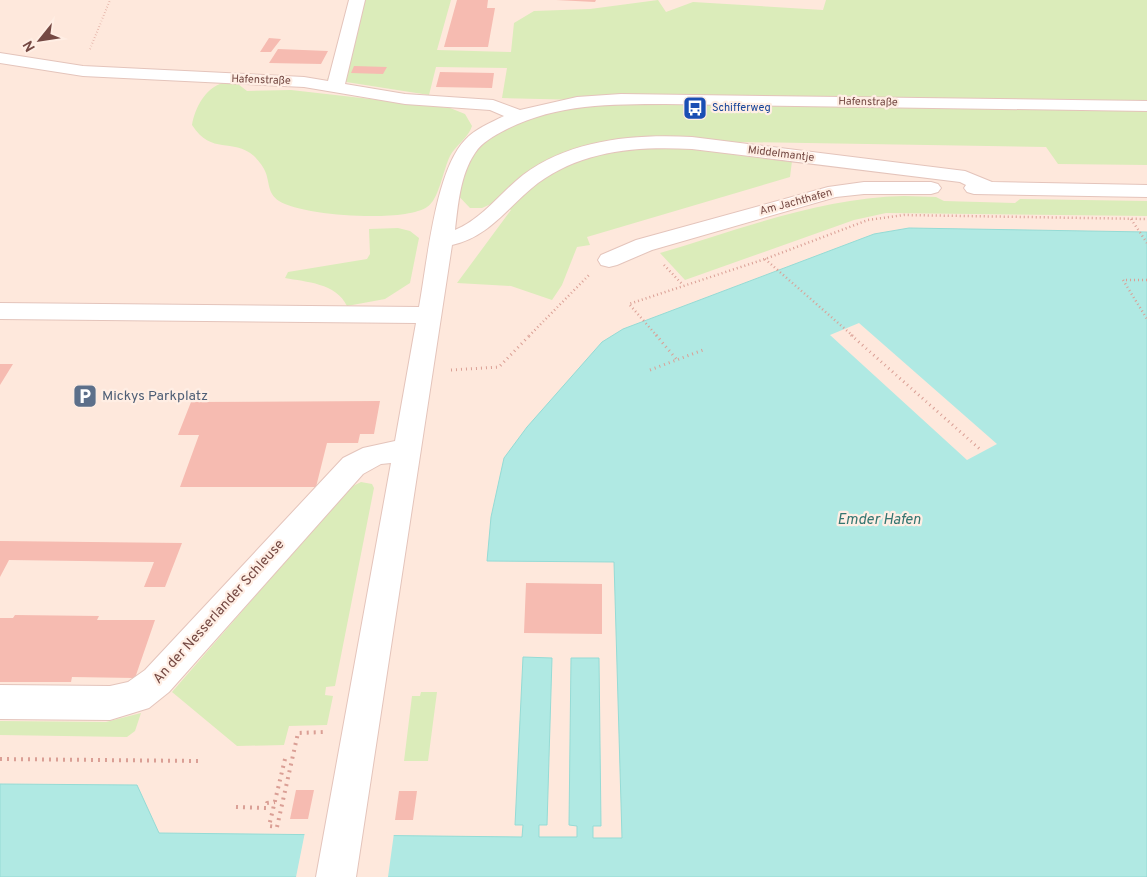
<svg xmlns="http://www.w3.org/2000/svg" width="1147" height="877" viewBox="0 0 1147 877" font-family="Overpass,sans-serif">
  <style>
    .green { fill: #dbecba }
    .water { fill: #b0e9e3; stroke: #95dbd5 }
    .pier { fill: #fee8dc }
    .building { fill: #f6bbb1 }
    .lines { fill: none; stroke-linecap: round; stroke-linejoin: round }
    .minor-casing { stroke: #e4c4bb; stroke-width: 2 }
    .path-far3 { stroke: #da9f95; stroke-width: 2; stroke-dasharray: 0.5 2.5; stroke-linecap: butt }
    .path-far2 { stroke: #da9f95; stroke-width: 2.5; stroke-dasharray: 1 3; stroke-linecap: butt }
    .path-far1 { stroke: #da9f95; stroke-width: 3; stroke-dasharray: 1 4; stroke-linecap: butt }
    .path { stroke: #da9f95; stroke-width: 4; stroke-dasharray: 2 5; stroke-linecap: butt }
    .minor { fill: #fff; fill-rule: evenodd }
    .labels { text-anchor: middle; dominant-baseline: central; stroke-width: 4.5; stroke-linejoin: round; paint-order: stroke }
    .far-street-label { font-size: 11px; fill: #754943; stroke: #ffeee4 }
    .far-transit-label { font-size: 11px; fill: #164399; stroke: #ffeee4; text-anchor: start }
    .service-label { font-size: 14px; fill: #4e5e75; stroke: #ffeee4; text-anchor: start }
    .street-label { font-size: 14px; fill: #754943; stroke: #ffeee4 }
    .water-label { font-size: 15px; font-style: italic; fill: #347570; stroke: #ffeee4 }
  </style>
  <rect width="100%" height="100%" fill="#fee8dc"/>
  <path class="green" d="M357,0H451L437,50L511,52L514,23L534,11L590,9L658,0L666,12L693,2L823,10L826,0H1147V165L1058,164L1046,147L739,142L736,155L792,161L790,177L587,237L590,245L577,247L562,285L552,300L511,286L457,283L511,210L491,204L482,208H470L451,188L485,134L583,100L502,98L507,68L436,67L429,95L327,79L341,61Z
    M223,83L238,84L247,91L291,90L450,108L465,114L472,126C469,137 455,146 450,156C443,170 439,200 427,207C404,223 303,216 279,201C267,193 270,182 265,171C263,166 257,159 254,156C232,137 212,156 192,125C195,108 205,88 223,83Z
    M904,196L936,197L944,201L1015,203L1020,199L1147,201V216L886,213L854,220L685,280L660,253C740,229 820,198 904,196Z
    M398,228L410,231L419,238L410,283L385,299L347,306C336,283 306,282 285,278L288,272L367,259L370,254L369,229Z
    M361,482L372,484L374,488L335,686L326,687L325,695L333,696L327,725L289,726L284,745L237,746L172,692L349,488Z
    M421,692H437L428,761H404L412,696H420Z
    M141,713L135,731L127,737L0,735V721L106,722Z"/>
  <path class="water" d="M909,228L1147,232V877H0V784L137,785L159,833L522,837L523,825H515L523,657L552,658L547,825H539V837H577V826L569,825L571,658H599L601,826H593V838H622L614,562L487,561L491,517L504,458L527,427L602,342L623,329L874,234Z"/>
  <path class="pier" d="M859,323L997,444L967,460L830,335Z
    M305,832L394,833L388,877H296Z"/>
  <path class="building" d="M457,0H488L487,8H495L488,47H444Z
    M556,0H596L595,2Z
    M269,38L281,39L271,52H260Z
    M278,49L328,51L321,64L269,63Z
    M354,66L387,67L383,74L351,73Z
    M440,72L494,73L492,88L436,87Z
    M0,364H13L0,385Z
    M380,401L374,434H360L358,443H327L316,487H180L199,435H178L191,402Z
    M0,541L182,543L165,587H144L154,562L9,560L0,577Z
    M526,583L602,584V634L524,633Z
    M15,615L99,616L97,620H155L135,678L72,677L71,682H0V618H13Z
    M296,790H314L308,819H290Z
    M399,791H417L413,820H395Z"/>
  <g class="lines">
    <g class="minor-casing">
      <path id="minor" d="M349,0H365L345,84L405,94L493,100L520,110L577,97L621,94L1147,101V111L665,104C610,104 555,104 505,130C494,136 482,142 475,153C460,175 458,205 455,230C482,219 500,193 523,175C571,139 635,134 692,137L965,171L992,182L1147,185V197L974,194L967,192L964,188L966,185L960,182L692,149C638,146 583,150 538,183C509,205 490,237 452,245L356,877H316L391,463L381,464L363,474L169,692L149,708L110,720L0,719V685L110,686L128,682L145,670L343,458L363,448L395,441L416,323L0,319V303L419,307C427,264 435,171 465,140C475,129 490,123 504,116L490,110L405,104L304,87L83,76L0,63V53L83,66L304,77L328,81Z
        M864,182H931L938,184L941,188L938,192L931,194H864L836,197L652,250L617,265L609,267L601,265L598,260L601,255L636,240L828,187Z"/>
    </g>
    <path class="path-far3" d="M90,49L110,0"/>
    <path class="path-far2" d="M1131,219L1147,243
      M765,259L853,336
      M664,265L682,284
      M1147,280H1123L1147,319
      M529,336L589,275
      M657,336L629,304L765,259L868,220L904,215L1147,219"/>
    <path class="path-far1" d="M656,335L677,360
      M851,335L982,451
      M451,370L499,367L530,335
      M650,370L703,350"/>
    <path class="path" d="M0,759L199,761
      M285,759L269,826L277,827L298,733L324,732
      M236,807L266,808L267,803L275,802"/>
    <use href="#minor" class="minor"/>
  </g>
  <defs>
    <g id="bus-square" transform="scale(1.25)"><rect x="-9" y="-9" width="18" height="18" rx="4" fill="#1a4fb4" stroke="#ffeee4"/><path d="M-5-6H5V4H4V6H2V4H-2V6H-4V4H-5ZM-3.5-4V0h7V-4ZM-3.5 1.2v1.5H-2V1.2ZM2 1.2v1.5H3.5V1.2Z" fill="#fff"/></g>
    <g id="parking-square" transform="scale(1.25)"><rect x="-9" y="-9" width="18" height="18" rx="4" fill="#5c6f8a" stroke="#ffeee4"/><path d="M-3.5-5.5H1a3.5 3.5 0 0 1 0 7H-1V5.5H-3.5ZM-1-3.4V-.6H.8a1.4 1.4 0 0 0 0-2.8Z" fill="#fff"/></g>
  </defs>
  <g fill-rule="evenodd">
    <use href="#bus-square" x="695" y="108"/>
    <use href="#parking-square" x="85" y="396"/>
  </g>
  <g class="labels">
    <g class="far-street-label">
      <text transform="translate(261 80) rotate(2)">Hafenstraße</text>
      <text transform="translate(868 102) rotate(1)">Hafenstraße</text>
      <text transform="translate(781 154) rotate(7)">Middelmantje</text>
      <text transform="translate(796 202) rotate(-15)">Am Jachthafen</text>
    </g>
    <g class="far-transit-label">
      <text x="712" y="108">Schifferweg</text>
    </g>
    <g class="service-label">
      <text x="102" y="396">Mickys Parkplatz</text>
    </g>
    <g class="street-label">
      <text transform="translate(219 612) rotate(-48)">An der Nesserlander Schleuse</text>
    </g>
    <g class="water-label">
      <text x="879" y="520">Emder Hafen</text>
    </g>
  </g>
  <g transform="translate(40 40) rotate(240)" stroke="#ffeee4" stroke-width="4" paint-order="stroke">
  <path d="M0-4L9 19L0 12L-9 19Z" fill="#754943"/>
  <text y="-8" font-size="14" font-weight="bold" text-anchor="middle" fill="#754943">N</text>
  </g>
</svg>
